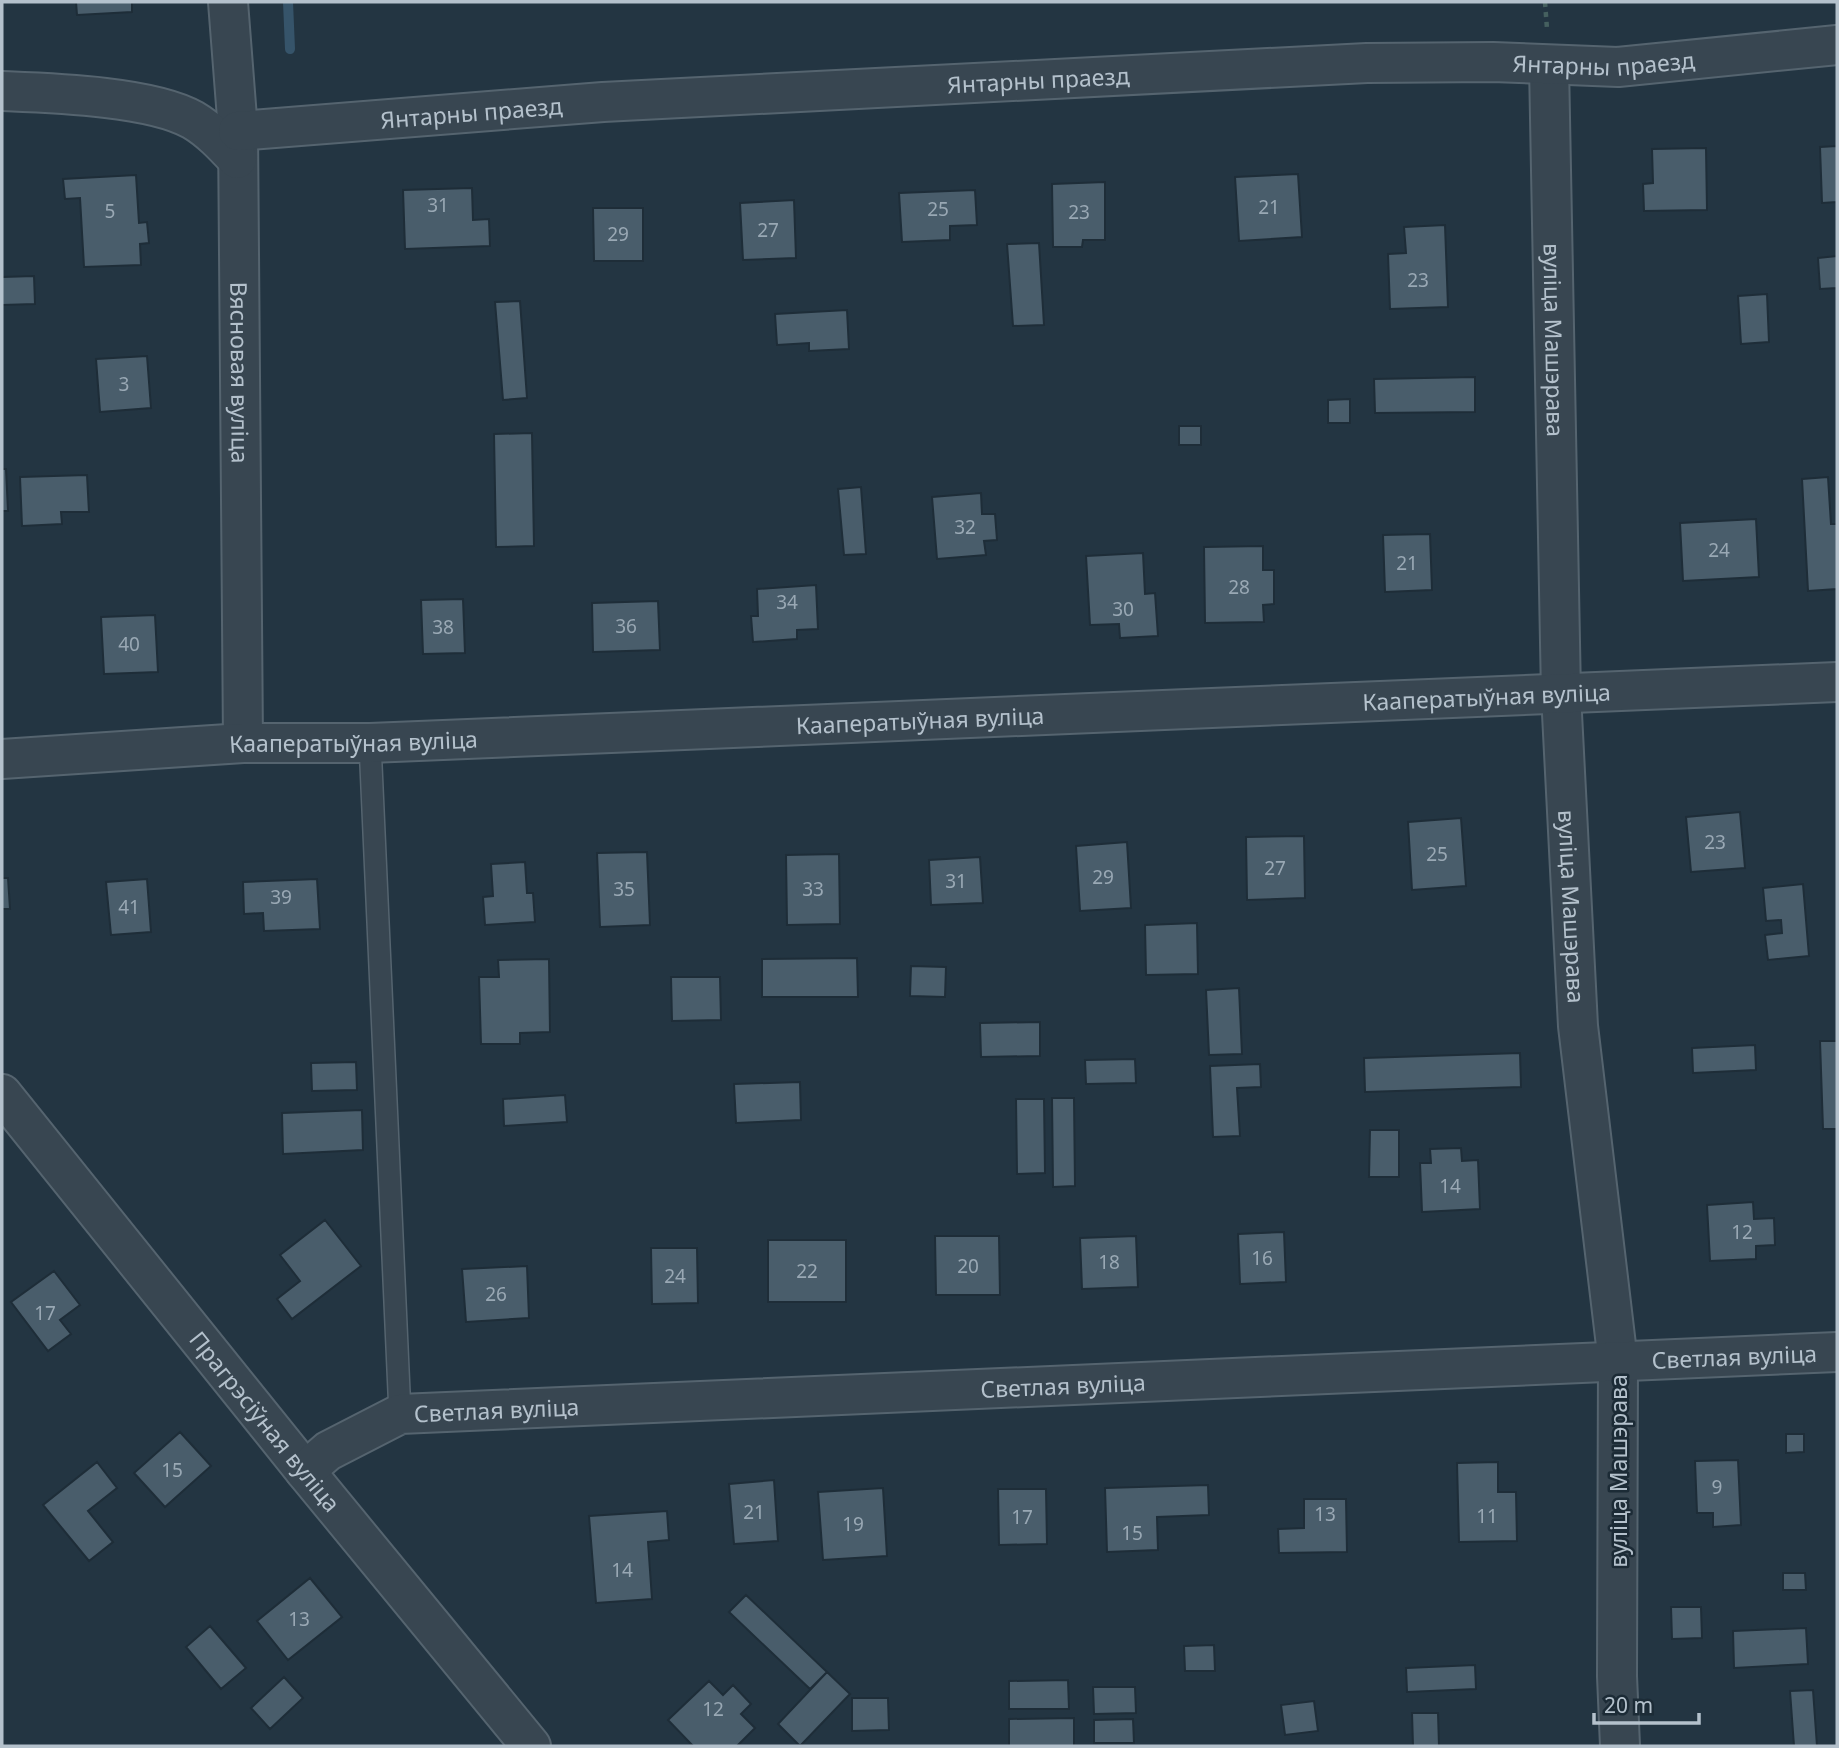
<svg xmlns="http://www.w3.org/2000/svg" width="1839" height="1748" viewBox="0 0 1839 1748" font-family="'Noto Sans',sans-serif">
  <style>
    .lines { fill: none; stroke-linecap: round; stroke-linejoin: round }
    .stream { stroke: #36546a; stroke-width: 10 }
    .building { fill: #495d6b; stroke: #1e2d38; stroke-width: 2 }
    .service-casing { stroke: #55646f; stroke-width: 24 }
    .minor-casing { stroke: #55646f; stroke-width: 42 }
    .path { stroke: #45605f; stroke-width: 4.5; stroke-dasharray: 5 5; stroke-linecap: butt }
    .service { stroke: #384651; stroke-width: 21 }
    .minor { stroke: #384651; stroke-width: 38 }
    .labels { text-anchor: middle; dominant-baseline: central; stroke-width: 5; stroke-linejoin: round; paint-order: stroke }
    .number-label { font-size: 19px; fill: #99a8b4 }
    .street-label { font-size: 23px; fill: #b4c1cc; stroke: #1c2b36 }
  </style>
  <rect width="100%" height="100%" fill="#233542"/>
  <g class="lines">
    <path class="stream" d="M288,2L290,49"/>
  </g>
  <path class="building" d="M76,2H132V12L77,15Z
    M1837,146V202L1822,203L1820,147Z
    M1706,148L1707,210L1644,211L1643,184L1653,183L1652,149Z
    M1298,174L1302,237L1239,241L1235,177Z
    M136,175L139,223L147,222L149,243L140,244L141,265L84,267L80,198L65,199L63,179Z
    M1105,182V240H1083L1082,247H1053L1052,184Z
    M472,188L473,220L489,219L490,246L405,249L403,190Z
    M975,190L977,225L950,226V240L902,242L899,193Z
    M794,200L796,258L743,260L740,203Z
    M593,208H643V261H594Z
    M1445,225L1448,307L1390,309L1388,254L1406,253L1404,227Z
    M1039,243L1044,325L1013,326L1007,244Z
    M1837,256V288L1820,289L1818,258Z
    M34,276L35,304L2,305V277Z
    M1767,294L1769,342L1741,344L1738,296Z
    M520,301L527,398L503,400L495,302Z
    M847,310L849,349L809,351V343L777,345L775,314Z
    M147,356L151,408L100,412L96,359Z
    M1475,377V412L1375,413L1374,379Z
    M1350,399V423H1328V400Z
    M1179,426H1201V445H1179Z
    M532,433L534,546L496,547L494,434Z
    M2,469H6L8,511H2Z
    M87,475L89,512H61L62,524L22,526L20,477Z
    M1828,477L1831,524H1837V589L1808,591L1802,479Z
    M861,487L866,554L844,555L838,489Z
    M981,493L982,514H995L997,540L984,541L986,555L937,559L932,497Z
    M1756,519L1759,577L1683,581L1680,523Z
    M1430,534L1432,590L1385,592L1383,535Z
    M1263,546V570H1274V604L1263,605L1264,622L1205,623L1204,547Z
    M1143,553L1145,594L1155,593L1158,636L1120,638L1119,624L1090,625L1086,556Z
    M816,585L818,629L797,630V639L753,642L751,616H758L757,589Z
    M463,599L465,653L423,654L421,600Z
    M658,601L660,650L593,652L592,603Z
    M155,615L158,672L104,674L101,617Z
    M1740,812L1745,868L1691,872L1686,817Z
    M1461,818L1466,886L1412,890L1408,822Z
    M1304,836L1305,898L1247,900L1246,837Z
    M1127,842L1131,908L1080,911L1076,846Z
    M647,852L650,925L600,927L597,853Z
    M839,854L840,924L787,925L786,855Z
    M980,857L983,903L931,905L929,860Z
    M525,862L527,893H533L535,922L485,925L483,897L493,896L491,864Z
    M2,878H8L10,909H2Z
    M147,879L151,932L111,935L106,882Z
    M317,879L320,929L264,931L263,913L244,914L243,882Z
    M1803,884L1809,956L1768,960L1765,935L1782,933L1781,920L1766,921L1763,888Z
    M1197,923L1198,974L1146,975L1145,925Z
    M857,958L858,997H762V959Z
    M549,959L550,1032L520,1033V1044H481L479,977H499L498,960Z
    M911,966L946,967L945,997L910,996Z
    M671,977H720L721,1020L672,1021Z
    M1239,988L1242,1054L1209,1055L1206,990Z
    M1040,1022V1056L981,1057L980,1023Z
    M1820,1041H1837V1129H1823Z
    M1755,1045L1756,1070L1693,1073L1692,1048Z
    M1520,1053L1521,1087L1365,1092L1364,1058Z
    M1135,1059L1136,1083L1086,1084L1085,1060Z
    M356,1062L357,1090L312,1091L311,1063Z
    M1260,1064L1261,1087L1237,1088L1240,1136L1213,1137L1210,1066Z
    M800,1082L801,1120L736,1123L734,1084Z
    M565,1095L567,1122L504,1126L503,1099Z
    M1052,1098H1074L1075,1186L1053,1187Z
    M1016,1099H1044L1045,1173L1017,1174Z
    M362,1110L363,1150L283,1154L282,1113Z
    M1370,1130H1399V1177H1369Z
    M1461,1148L1462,1161L1478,1160L1480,1209L1422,1212L1420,1163H1431L1430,1149Z
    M1753,1202L1754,1219L1774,1218L1775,1245L1756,1246V1259L1710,1261L1707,1205Z
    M325,1220L361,1266L292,1319L277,1299L300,1281L280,1255Z
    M1284,1232L1286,1282L1240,1284L1238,1234Z
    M935,1236H999L1000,1295H936Z
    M1136,1236L1138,1287L1082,1289L1080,1238Z
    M768,1240H846V1302H768Z
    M651,1248H697L698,1303L652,1304Z
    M527,1266L529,1318L466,1322L462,1269Z
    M54,1271L80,1305L60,1320L71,1334L48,1351L11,1302Z
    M180,1432L211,1466L165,1507L134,1473Z
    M1786,1434H1804V1452L1786,1453Z
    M1738,1460L1741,1525L1713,1527V1513H1697L1695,1461Z
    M97,1462L117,1488L88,1511L113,1542L89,1561L43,1505Z
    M1498,1462V1492H1516L1517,1541L1459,1542L1457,1463Z
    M774,1480L778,1541L734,1544L729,1484Z
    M1208,1485L1209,1515L1157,1517L1158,1550L1107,1552L1105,1488Z
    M883,1488L887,1556L823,1560L818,1492Z
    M998,1489H1046L1047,1544L999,1545Z
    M1304,1499H1346L1347,1552L1279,1553L1278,1529L1304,1528Z
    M667,1511L669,1540L648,1542L652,1599L596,1603L589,1516Z
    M1783,1573H1805L1806,1590H1783Z
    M310,1578L342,1617L288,1660L257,1621Z
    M746,1595L827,1672L810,1689L729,1612Z
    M1671,1607H1701L1702,1638L1672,1639Z
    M210,1626L246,1668L221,1689L186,1647Z
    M1806,1628L1808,1664L1734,1668L1733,1631Z
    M1214,1645L1215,1671H1185L1184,1646Z
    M1475,1665L1476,1689L1407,1692L1406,1668Z
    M827,1672L850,1694L800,1746L778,1724Z
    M284,1677L303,1698L270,1729L251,1708Z
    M1068,1680L1069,1709H1009V1681Z
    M709,1681L723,1695L733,1685L751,1704L741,1714L755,1728L737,1746H693L668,1720Z
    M1093,1687H1135L1136,1713L1094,1714Z
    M1813,1690L1817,1746H1794L1790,1691Z
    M852,1698H888L889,1730L852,1731Z
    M1314,1701L1318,1731L1285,1735L1281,1705Z
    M1412,1713H1438L1439,1746H1413Z
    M1074,1718V1746H1009V1719Z
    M1133,1719L1134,1743H1094V1720Z"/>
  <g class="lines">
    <g class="service-casing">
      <path id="service" d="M370,743L400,1414"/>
    </g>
    <g class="minor-casing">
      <g id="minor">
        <path id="s1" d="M228,2L238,131L243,743"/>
        <path id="s2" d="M1549,65L1561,694L1578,1026L1618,1362L1617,1676L1620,1746"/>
        <path d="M2,91C51,93 151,96 193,120C210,130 224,145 237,159"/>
        <path id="s3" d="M238,131L603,102L1367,63L1493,62L1618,67L1837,45"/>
        <path id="s4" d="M2,759L243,743H370L1837,682"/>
        <path id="s5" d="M2,1094L305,1471L531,1746"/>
        <path id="s6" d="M305,1471L328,1451L400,1414L1837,1352"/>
      </g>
    </g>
    <path class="path" d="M1545,2L1547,29"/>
    <use href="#service" class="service"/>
    <use href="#minor" class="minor"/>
  </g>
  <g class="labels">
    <g class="number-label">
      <text x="438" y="205">31</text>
      <text x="1269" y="207">21</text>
      <text x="938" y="209">25</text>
      <text x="110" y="211">5</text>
      <text x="1079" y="212">23</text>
      <text x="768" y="230">27</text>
      <text x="618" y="234">29</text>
      <text x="1418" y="280">23</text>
      <text x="124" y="384">3</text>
      <text x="965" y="527">32</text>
      <text x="1719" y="550">24</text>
      <text x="1407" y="563">21</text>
      <text x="1239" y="587">28</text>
      <text x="787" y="602">34</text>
      <text x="1123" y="609">30</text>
      <text x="626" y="626">36</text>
      <text x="443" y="627">38</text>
      <text x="129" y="644">40</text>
      <text x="1715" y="842">23</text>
      <text x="1437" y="854">25</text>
      <text x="1275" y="868">27</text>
      <text x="1103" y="877">29</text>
      <text x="956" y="881">31</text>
      <text x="624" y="889">35</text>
      <text x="813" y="889">33</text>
      <text x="281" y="897">39</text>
      <text x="129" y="907">41</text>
      <text x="1450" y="1186">14</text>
      <text x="1742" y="1232">12</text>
      <text x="1262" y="1258">16</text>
      <text x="1109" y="1262">18</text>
      <text x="968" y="1266">20</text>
      <text x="807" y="1271">22</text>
      <text x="675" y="1276">24</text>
      <text x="496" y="1294">26</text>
      <text x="45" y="1313">17</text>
      <text x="172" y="1470">15</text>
      <text x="1717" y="1487">9</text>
      <text x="754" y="1512">21</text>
      <text x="1325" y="1514">13</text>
      <text x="1487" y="1516">11</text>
      <text x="1022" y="1517">17</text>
      <text x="853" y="1524">19</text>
      <text x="1132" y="1533">15</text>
      <text x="622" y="1570">14</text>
      <text x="299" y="1619">13</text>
      <text x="713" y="1709">12</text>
    </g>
    <g class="street-label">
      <text stroke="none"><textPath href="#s3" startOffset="1368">Янтарны праезд</textPath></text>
      <text stroke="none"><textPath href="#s3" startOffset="802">Янтарны праезд</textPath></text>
      <text stroke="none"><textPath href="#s3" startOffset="234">Янтарны праезд</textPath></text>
      <text stroke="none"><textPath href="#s2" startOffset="275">вуліца Машэрава</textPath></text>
      <text stroke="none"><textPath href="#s1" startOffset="371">Вясновая вуліца</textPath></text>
      <text stroke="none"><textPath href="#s4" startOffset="1486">Кааператыўная вуліца</textPath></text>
      <text stroke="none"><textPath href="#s4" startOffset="919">Кааператыўная вуліца</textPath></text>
      <text stroke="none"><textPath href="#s4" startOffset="352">Кааператыўная вуліца</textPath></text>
      <text stroke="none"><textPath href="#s2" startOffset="842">вуліца Машэрава</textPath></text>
      <text stroke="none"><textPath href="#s6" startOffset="1447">Светлая вуліца</textPath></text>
      <text stroke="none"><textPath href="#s6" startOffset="775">Светлая вуліца</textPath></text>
      <text stroke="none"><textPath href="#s6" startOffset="208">Светлая вуліца</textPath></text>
      <text stroke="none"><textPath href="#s5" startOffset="420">Прагрэсіўная вуліца</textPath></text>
      <text transform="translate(1618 1471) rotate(-90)">вуліца Машэрава</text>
    </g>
  </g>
  <rect width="1839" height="1748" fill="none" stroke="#b4c1cc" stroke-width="7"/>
  <path d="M1594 1713v10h105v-10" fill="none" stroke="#b4c1cc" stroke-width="3.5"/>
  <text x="1604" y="1713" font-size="21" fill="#b4c1cc" stroke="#1c2b36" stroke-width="5" paint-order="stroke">20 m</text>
</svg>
